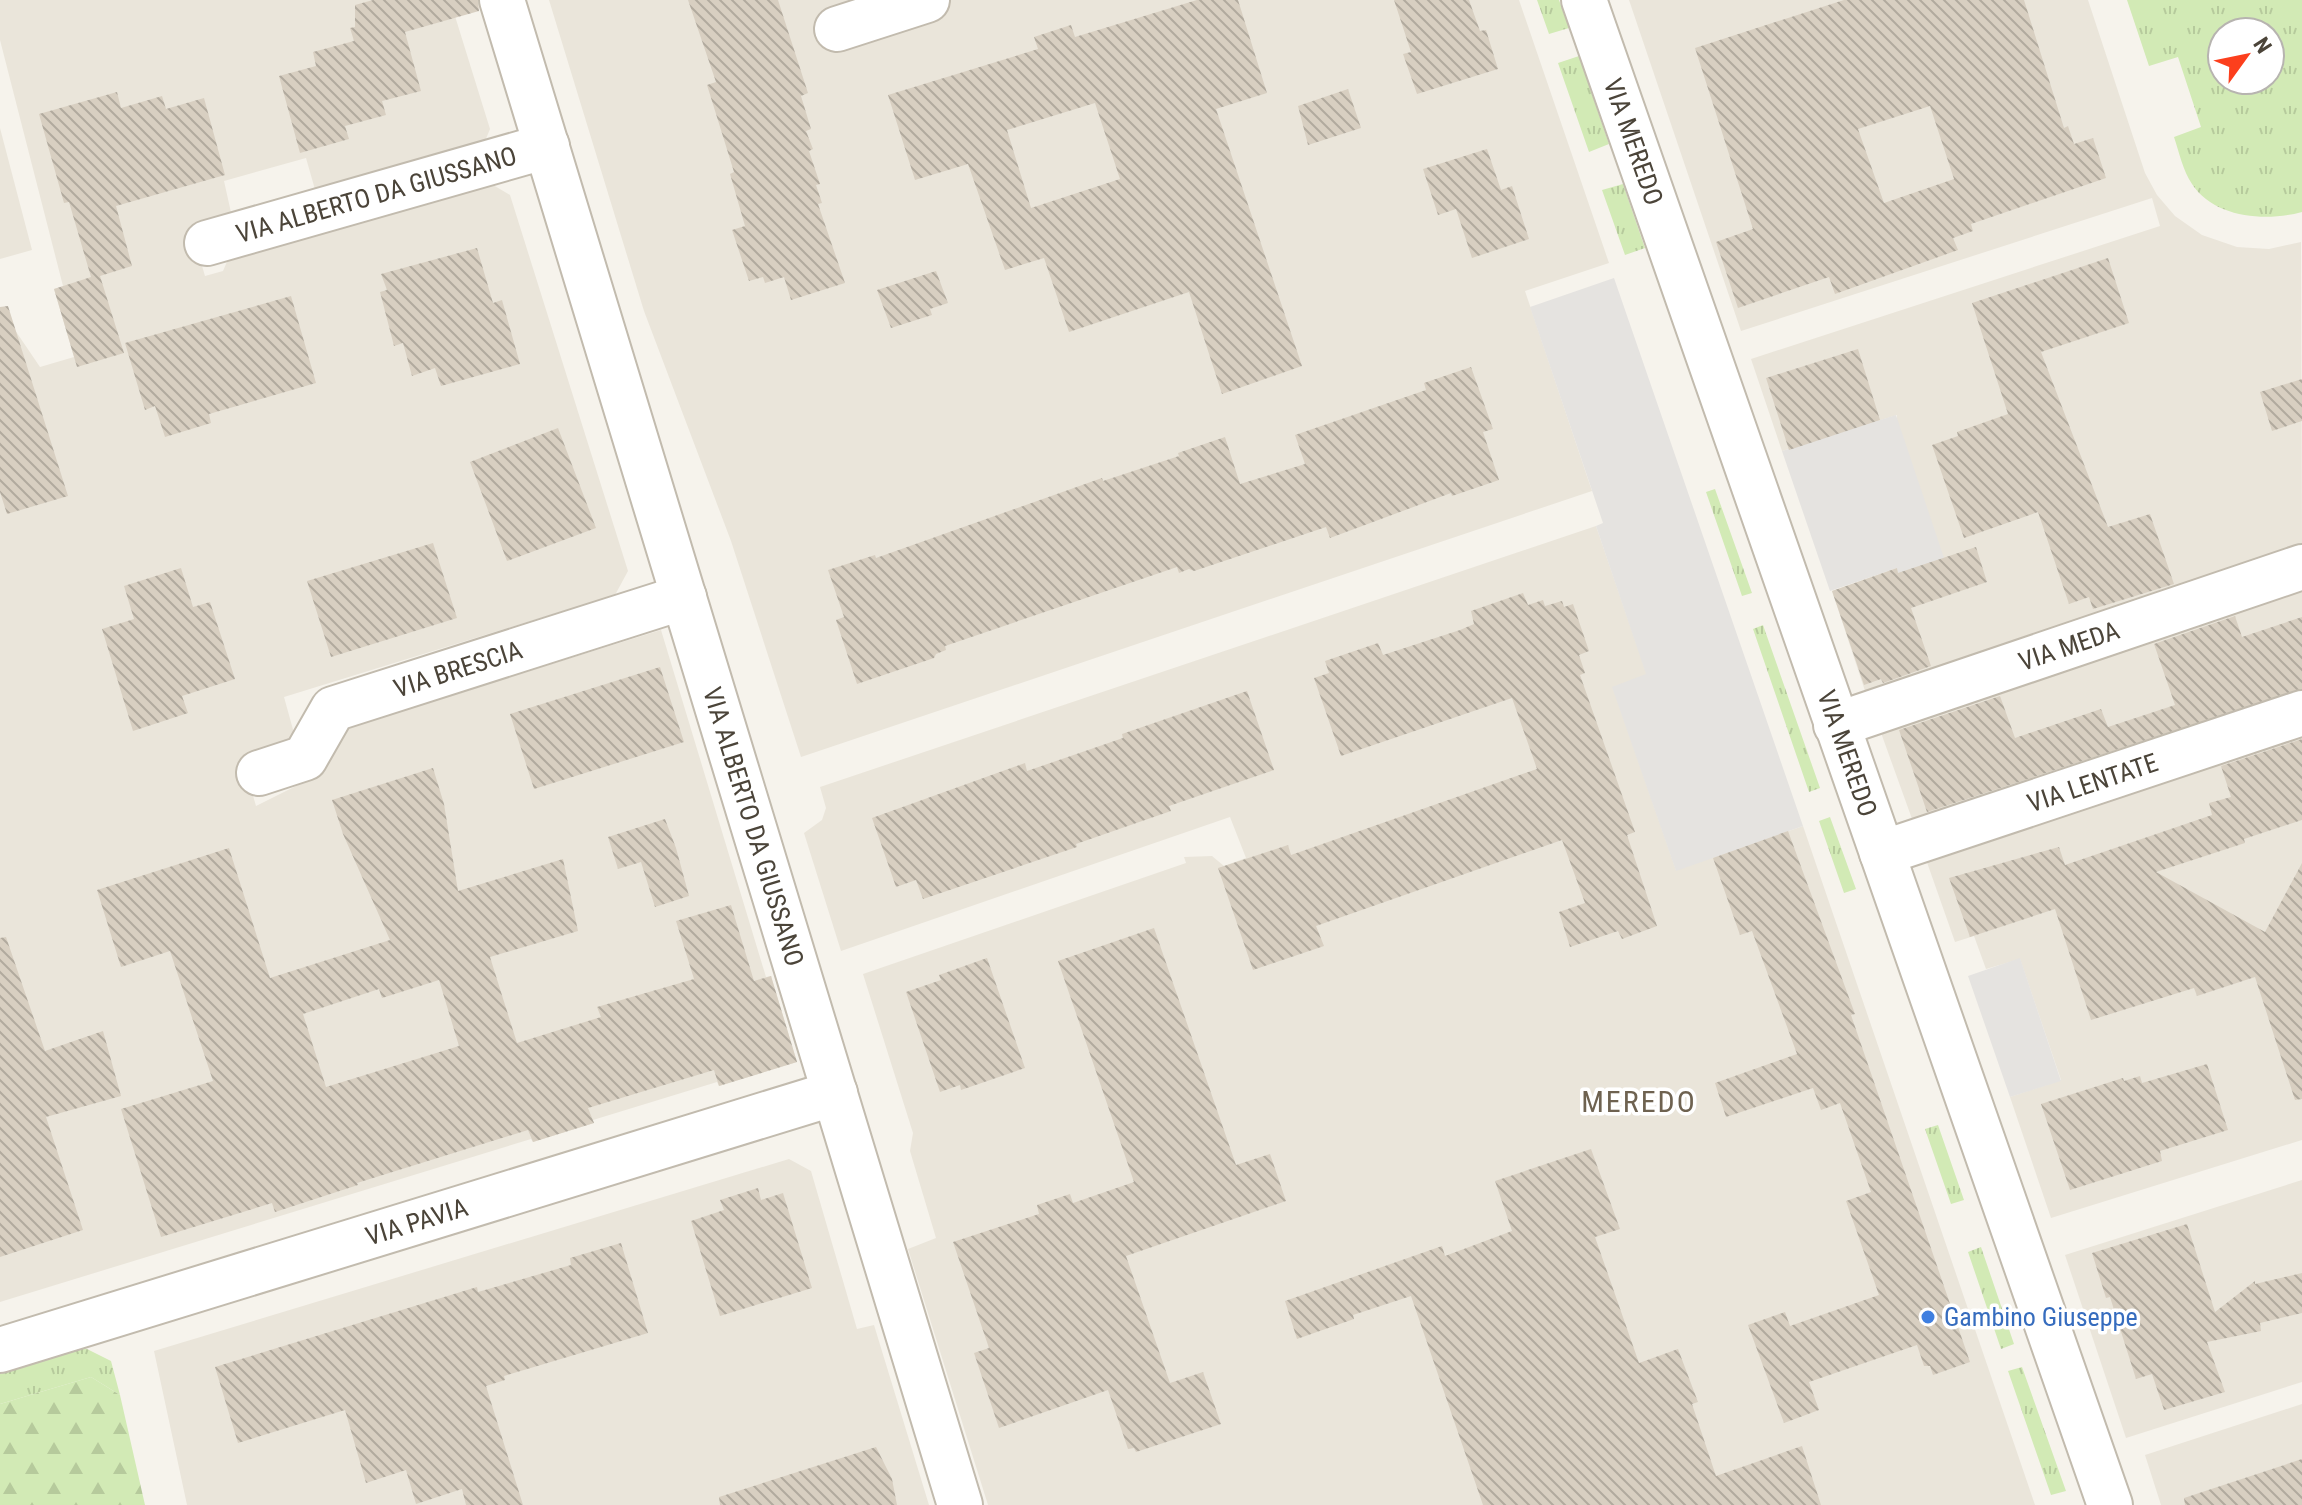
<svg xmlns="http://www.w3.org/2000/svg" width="2302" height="1505" viewBox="0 0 2302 1505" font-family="'Roboto Condensed',sans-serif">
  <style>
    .residential { fill: #eae5da }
    .grass { fill: url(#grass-tufts); fill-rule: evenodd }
    .forest { fill: url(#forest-firs) }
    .parking { fill: #e5e3e0 }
    .building { fill: url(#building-back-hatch); fill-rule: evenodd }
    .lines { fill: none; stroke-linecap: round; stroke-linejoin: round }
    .minor-casing { stroke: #c2bbae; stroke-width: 48 }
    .minor { stroke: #fff; stroke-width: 44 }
    .shop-dot { fill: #3f7fe0; stroke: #fff; stroke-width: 3 }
    .labels { text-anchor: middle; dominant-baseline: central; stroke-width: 7; stroke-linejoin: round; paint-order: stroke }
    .street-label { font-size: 26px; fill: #4b4439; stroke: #fff }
    .shop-label { font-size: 26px; fill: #366cbe; stroke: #fff; text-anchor: start }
    .quarter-label { font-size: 30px; letter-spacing: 2px; fill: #6e6250; stroke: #fff }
  </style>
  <defs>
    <pattern id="grass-tufts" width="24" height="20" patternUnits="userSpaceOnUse" patternTransform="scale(2)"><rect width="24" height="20" fill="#d2eab5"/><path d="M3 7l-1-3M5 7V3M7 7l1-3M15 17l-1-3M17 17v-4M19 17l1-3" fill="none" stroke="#b6ca9c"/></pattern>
    <pattern id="forest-firs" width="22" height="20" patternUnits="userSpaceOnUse" patternTransform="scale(2)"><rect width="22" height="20" fill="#d2eab5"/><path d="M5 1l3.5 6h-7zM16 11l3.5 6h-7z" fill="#b6ca9c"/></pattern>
    <pattern id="building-back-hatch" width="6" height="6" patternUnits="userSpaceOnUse" patternTransform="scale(2)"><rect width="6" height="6" fill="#d8cfc1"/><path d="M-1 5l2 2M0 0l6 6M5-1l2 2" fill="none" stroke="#b1aa9e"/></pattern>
  </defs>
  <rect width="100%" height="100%" fill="#f6f3ec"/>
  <path class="residential" d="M0,0H450L490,129L483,146L316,193L306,158L224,181L232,217L191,228L205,276L223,271L229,257L488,182L510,195L628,571L615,595L284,697L297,744L243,761L256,806L322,773L345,728L661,630L766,977L771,976L797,1062L719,1086L717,1082L593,1120L594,1123L533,1142L531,1139L0,1302V308L40,367L74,357L54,289L63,286L0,40Z
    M549,0H1519L1609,263L1525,291L1592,491L801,757L731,541L644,311Z
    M1629,0H2088L2145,173L2157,195L2175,216L2202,235L2237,247L2269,249L2301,242L2302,548L1866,694L1832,591L1897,568L1898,572L1897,415L1782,451L1751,359L2160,226L2152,198L1741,331Z
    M0,128L32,250L0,259Z
    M1596,526L1647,675L1613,688L1676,870L1803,826L2035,1505H988L908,1249L936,1238L910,1151L913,1133L863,974L1186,863L1184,857L1212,856L1224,866L1246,858L1230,817L841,951L804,833L822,820L826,808L820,787Z
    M2302,586V702L1916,830L1880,730Z
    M2302,724V1140L2051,1218L2010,1097L2061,1080L2020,959L1986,969L1974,936L1955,942L1923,851Z
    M789,1159L811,1171L857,1329L874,1325L929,1505H187L154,1351Z
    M2302,1180V1382L2126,1438L2065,1255Z
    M2302,1404V1505H2161L2145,1455Z"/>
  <path class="grass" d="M1537,0H1559L1569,28L1549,34Z
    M2127,0H2302V212C2266,222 2214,218 2192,184C2183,171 2179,152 2174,137L2201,127L2178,57L2149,66ZM2222,32H2270V80H2222Z
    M1579,56L1609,144L1589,152L1558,63Z
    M1623,184L1645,248L1625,255L1602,190Z
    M1715,489L1752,593L1742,596L1706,492Z
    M1763,625L1820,788L1809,792L1753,629Z
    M1830,817L1856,889L1844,893L1819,821Z
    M1938,1125L1964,1200L1951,1204L1925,1129Z
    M1981,1247L2014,1344L2001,1349L1968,1252Z
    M85,1348L111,1361L120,1395L91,1377L0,1404V1374Z
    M2022,1367L2066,1491L2051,1495L2008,1371Z"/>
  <path class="forest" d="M91,1377L120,1395L145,1505H0V1404Z"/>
  <path class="parking" d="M1614,278L1803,826L1676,871L1612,687L1646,674L1596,526L1603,523L1530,307Z
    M1896,415L1944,558L1898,573L1897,568L1830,591L1782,451Z
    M2020,958L2061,1081L2010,1097L1968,976Z"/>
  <path class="building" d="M373,0H478L479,11L405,32L421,91L382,101L386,115L345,126L349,139L300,153L279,76L316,66L313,52L354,41L350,28L355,27V5Z
    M688,0H778L808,93L801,96L811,129L806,131L813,149L809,151L820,184L816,185L822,203L818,204L845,283L791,300L784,277L765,283L763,277L749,281L732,230L745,226L730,174L734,172L707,85L716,82Z
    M1197,0H1238L1267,93L1216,109L1302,366L1222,394L1189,292L1069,332L1044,258L1005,270L968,164L915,180L888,95L1038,49L1034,37L1071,25L1075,37ZM1095,103L1120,179L1031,208L1007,130Z
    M1394,0H1469L1480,31L1486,30L1498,69L1417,94L1403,54L1411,52Z
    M1844,0H2024L2064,128L2068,126L2074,144L2093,138L2106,178L1971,224L1973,231L1953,238L1958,250L1835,294L1829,277L1738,308L1716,242L1753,229L1695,48ZM1930,106L1954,179L1884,203L1858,129Z
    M1348,89L1361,128L1308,145L1298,106Z
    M117,92L121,108L162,96L166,109L204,98L225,175L116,206L132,266L100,276L124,353L77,367L54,289L91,277L69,202L64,203L39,114Z
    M1487,149L1501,190L1512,186L1529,239L1472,258L1456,209L1438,215L1423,169Z
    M477,248L493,303L502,300L520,364L441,386L435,368L412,376L403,343L394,346L380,292L387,290L381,274Z
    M2108,258L2129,323L2041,352L2108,527L2150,514L2174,584L2093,609L2089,597L2069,604L2038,512L1964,538L1932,445L1958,436L1957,432L2008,414L1972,303Z
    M936,271L948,303L930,309L932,315L891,328L877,290Z
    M291,296L316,383L209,414L211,423L165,437L155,406L145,410L125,343Z
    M8,306L68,496L7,514L0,492V307Z
    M1858,349L1880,420L1789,450L1766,378Z
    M1471,367L1493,429L1483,432L1499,480L1452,496L1451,493L1330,538L1326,527L1194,571L1189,569L1179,573L1177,567L945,646L946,650L936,654L934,658L857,684L836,620L844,617L828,570L875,555L876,558L1102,478L1103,481L1179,456L1178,453L1225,437L1240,484L1305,464L1295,435L1426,390L1424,383Z
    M2302,379V421L2272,431L2260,392Z
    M558,428L596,528L507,561L470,462Z
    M433,543L457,618L331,657L307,581Z
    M1976,547L1987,582L1911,608L1931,666L1883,683L1881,679L1864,685L1832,591L1897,568L1898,573Z
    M181,568L193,607L210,602L235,679L182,696L188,713L133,731L102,629L134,619L124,586Z
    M1523,593L1528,605L1543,600L1545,606L1562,601L1564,607L1573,604L1589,651L1579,655L1585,673L1580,675L1635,832L1627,835L1657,926L1622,939L1618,931L1570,947L1559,912L1585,903L1562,840L1316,926L1324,946L1253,970L1218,868L1288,845L1291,855L1537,769L1512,698L1341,756L1314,678L1329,673L1325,661L1378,643L1383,655L1460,630L1474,624L1471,611Z
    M2235,616L2242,637L2302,617V689L1927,812L1899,730L2000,696L2015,738L2101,709L2108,727L2175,705L2154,644Z
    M660,667L684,742L534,789L510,714Z
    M1247,691L1274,770L1169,806L1171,811L1076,844L1077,847L923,899L916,880L896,887L872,818L1025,763L1027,771L1123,738L1122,734Z
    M2302,739V820L2244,839L2245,843L2156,872L2265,932L2302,863V1099L2295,1100L2255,977L2197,996L2194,988L2091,1020L2055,909L1970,937L1949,878L2059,847L2065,865L2212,815L2209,803L2231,797L2221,766Z
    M433,768L444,804L458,891L563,859L578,931L490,957L517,1043L601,1017L597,1007L694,979L676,921L731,905L754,981L771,976L797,1062L719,1086L714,1070L588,1108L594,1123L533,1142L528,1130L357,1183L358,1185L275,1212L272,1203L161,1237L121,1109L213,1081L170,951L121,967L97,890L229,848L270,978L390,940L343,834L332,800ZM439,980L459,1046L326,1087L303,1014L379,989L382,998Z
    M665,819L676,848L689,896L655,907L641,862L618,869L608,837Z
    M1788,831L1855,1014L1851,1015L1970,1362L1933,1375L1930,1366H1924L1917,1345L1809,1382L1819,1410L1784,1423L1748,1325L1785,1312L1790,1326L1879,1295L1846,1201L1871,1192L1840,1103L1821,1110L1813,1088L1726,1117L1715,1083L1797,1054L1752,931L1740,935L1713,858Z
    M1154,928L1236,1165L1270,1154L1286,1201L1126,1256L1170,1383L1203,1372L1221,1424L1136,1452L1134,1448L1128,1449L1108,1390L999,1428L974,1353L989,1348L953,1242L1039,1214L1037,1205L1070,1194L1073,1203L1134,1182L1058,961Z
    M6,937L45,1051L103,1031L121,1096L46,1117L83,1230L0,1257V938Z
    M987,958L1025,1068L961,1090L960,1085L940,1092L906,992L941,980L939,975Z
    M2207,1064L2228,1130L2160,1151L2162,1161L2070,1190L2041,1104L2123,1078L2124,1081L2140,1076L2142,1083Z
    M1591,1149L1620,1229L1595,1237L1639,1363L1678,1349L1698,1402L1692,1404L1716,1476L1802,1446L1821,1505H1483L1411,1296L1353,1315L1354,1319L1297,1339L1285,1301L1442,1246L1445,1256L1512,1231L1495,1181Z
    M758,1188L761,1200L783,1193L812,1288L720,1316L691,1221L724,1210L720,1200Z
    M2187,1224L2215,1312L2255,1281V1284L2302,1273V1313L2260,1323L2261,1331L2207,1342L2225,1392L2164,1410L2152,1374L2136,1379L2110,1297L2106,1298L2092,1253Z
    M621,1243L648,1333L504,1376L505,1380L486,1386L523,1505H466L462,1489L416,1504L406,1470L366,1483L345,1410L238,1443L215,1367L477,1287L478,1292L571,1265L570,1258Z
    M876,1447L892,1479L897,1505H720L719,1497Z
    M2302,1459V1505H2185L2184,1498Z"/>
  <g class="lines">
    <g class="minor-casing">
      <g id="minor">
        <path id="s1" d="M502,0L960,1505"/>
        <path id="s2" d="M1584,0L2110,1505"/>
        <path d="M837,29L927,0"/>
        <path id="s3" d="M207,243L547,146"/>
        <path id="s4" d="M1836,725L2302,567"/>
        <path id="s5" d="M259,773L305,758L333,709L684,597"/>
        <path id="s6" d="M1882,853L2302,713"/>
        <path id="s7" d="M0,1350L835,1093"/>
      </g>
    </g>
    <use href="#minor" class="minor"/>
  </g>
  <circle class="shop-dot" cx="1928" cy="1317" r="8"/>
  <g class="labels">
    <g class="street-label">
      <text stroke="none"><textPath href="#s2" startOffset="150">VIA MEREDO</textPath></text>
      <text stroke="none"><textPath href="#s3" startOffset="176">VIA ALBERTO DA GIUSSANO</textPath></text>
      <text stroke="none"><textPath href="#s4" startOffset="246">VIA MEDA</textPath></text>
      <text stroke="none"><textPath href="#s5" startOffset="236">VIA BRESCIA</textPath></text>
      <text stroke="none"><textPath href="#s2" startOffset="798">VIA MEREDO</textPath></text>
      <text stroke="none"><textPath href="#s6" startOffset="222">VIA LENTATE</textPath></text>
      <text stroke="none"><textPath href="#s1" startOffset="864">VIA ALBERTO DA GIUSSANO</textPath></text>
      <text stroke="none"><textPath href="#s7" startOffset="436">VIA PAVIA</textPath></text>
    </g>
    <g class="shop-label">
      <text x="1944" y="1317">Gambino Giuseppe</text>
    </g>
    <g class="quarter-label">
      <text x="1639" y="1101">MEREDO</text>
    </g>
  </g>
  <g transform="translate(2246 56) rotate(57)"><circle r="38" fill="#ffffff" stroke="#b7b4b0" stroke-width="2"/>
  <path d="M0-6L14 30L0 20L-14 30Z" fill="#fc3f1d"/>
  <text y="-12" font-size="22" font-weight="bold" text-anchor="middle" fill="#4b4439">N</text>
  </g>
</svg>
